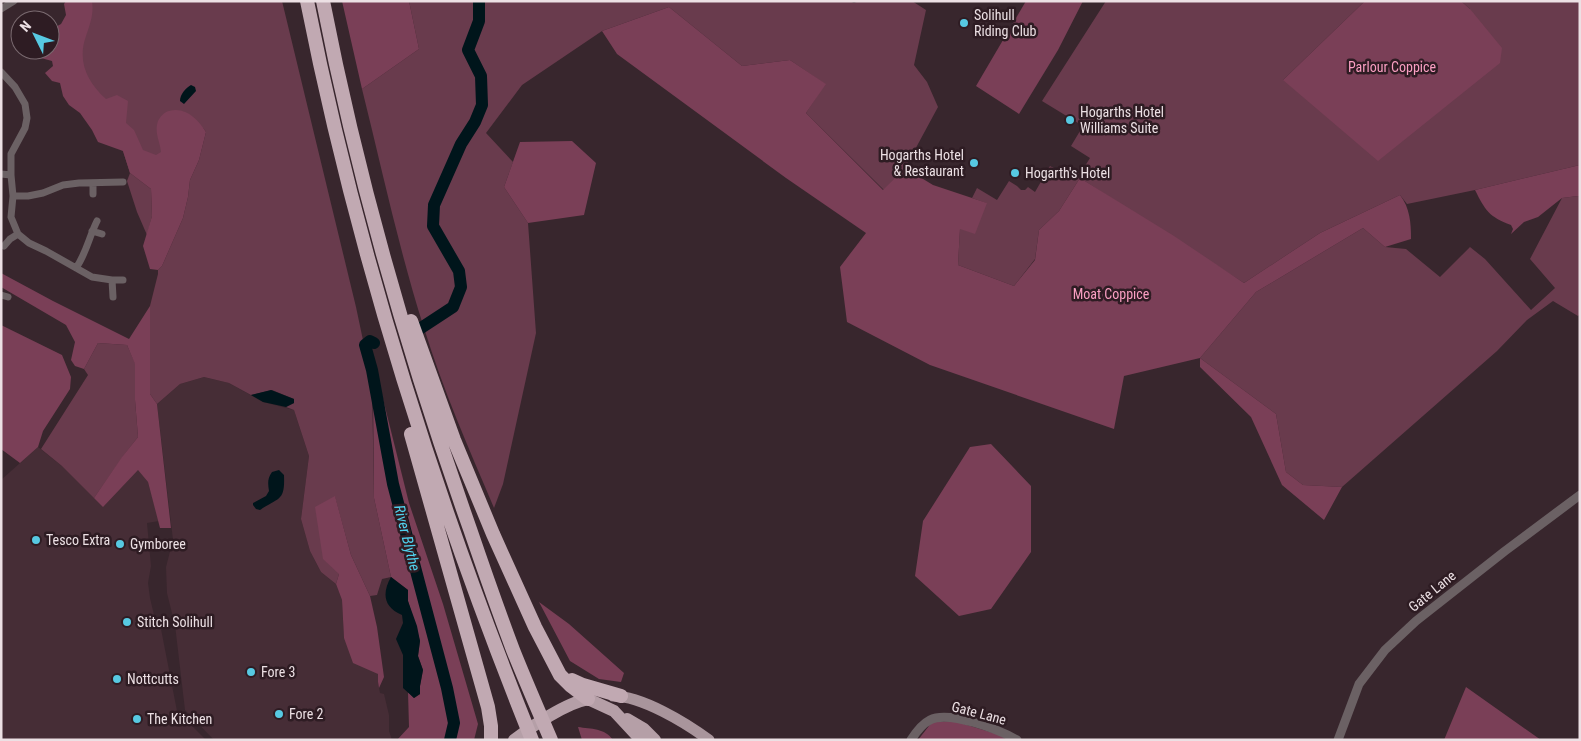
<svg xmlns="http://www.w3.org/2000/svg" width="1581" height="741" viewBox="0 0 1581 741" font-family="'Roboto Condensed',sans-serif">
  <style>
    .built { fill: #462d36 }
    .green { fill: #693b4d }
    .forest { fill: #7a3f57 }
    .water { fill: #00151b }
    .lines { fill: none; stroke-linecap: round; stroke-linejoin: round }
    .river { stroke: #00151b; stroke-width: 12 }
    .minor { stroke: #6b6164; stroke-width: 7 }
    .tertiary { stroke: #6b6164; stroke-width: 9 }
    .primary { stroke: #a9959c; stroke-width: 11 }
    .trunk { stroke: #b59fa7; stroke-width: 12 }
    .motorway { stroke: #c1a9b2; stroke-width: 14 }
    .poi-dot { fill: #57c9e2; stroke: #2e1c23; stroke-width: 2 }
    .labels { text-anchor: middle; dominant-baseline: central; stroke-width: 5; stroke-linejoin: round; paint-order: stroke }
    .poi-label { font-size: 14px; fill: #ece0e4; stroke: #2e1c23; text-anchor: start }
    .park-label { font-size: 14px; fill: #fb9fc3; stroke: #2e1c23 }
    .street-label { font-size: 14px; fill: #ece0e4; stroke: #2e1c23 }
    .water-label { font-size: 15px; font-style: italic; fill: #50d1ed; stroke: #2e1c23 }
  </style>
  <rect width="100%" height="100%" fill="#38262d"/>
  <path class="built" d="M204,377L229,383L263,402L294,410L309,456L301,519L310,551L321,572L336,584L342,600L344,638L378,674V682L380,693L384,694L389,715V731L392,740H214L185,710L175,625L167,593L166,567L173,540L157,404L180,384Z
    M38,447L62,466L138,469L148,482L159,521L147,523L151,566L148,583L150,598L154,615L161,629L177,711L206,740H1V480Z"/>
  <path class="green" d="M74,1H282L356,307L372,383L374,498L391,577L382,579L377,595L370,596L351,555L335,497L339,574L336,584L321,572L310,551L301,519L309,456L294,410L286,407L294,403V399L272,390L251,395L229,383L204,377L180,384L157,404L150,394V306L158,274V270L162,266L183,218L188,197L190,180L199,160L206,132L203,128L164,154L130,173L151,189L152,216L147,235L137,212L127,181L130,173L123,151L84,84Z
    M409,1H849L854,3L859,1H912L926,10L914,65L927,82L938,107L905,168L884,190L806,113L825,84L790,60L742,66L669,7L602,31L522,85L486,133L513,162L504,187L528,223L536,333L503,484L494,508C469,449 443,390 424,328C399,250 382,169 362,89L419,49Z
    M1106,1H1365L1283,80L1470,9L1461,1H1580V165L1475,190L1407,204L1400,195L1320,233L1244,283L1080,178L1059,211L1039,230L1035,259L1014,286L958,265L960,228L986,203L972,198L977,188L997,200L1009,181L1017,186L1021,190H1025L1028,187L1035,192L1050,166L1073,179L1077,172L1080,174L1090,158L1071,146L1083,126L1042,101Z
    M1578,196L1580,197V314L1578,316L1553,301L1527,320L1497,351L1342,487L1303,485L1286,472L1276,414L1200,358L1256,292L1363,228L1385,247L1406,249L1440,277L1470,247L1485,259L1531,310L1555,288L1530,259L1562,198Z
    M98,343L127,345L135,363V400L138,437L124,455L94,498L62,466L41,449L88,375L84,369Z"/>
  <path class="forest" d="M66,1H92C94,14 90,24 86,36C77,61 87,82 106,99L117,95L128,101L126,123L134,130L143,150L156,155L161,152C160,141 154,133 158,121C160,117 164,112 169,111C185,106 198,119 206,132L199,160L190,180L188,197L183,218L162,266L158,270L150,269L143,246L152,216L151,189L130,173L123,151L98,142L92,130L80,113L69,105L63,96L60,83L52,81L45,73L53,66L52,61L41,58L34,51L50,50V30L61,24L66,15L64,4Z
    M342,1L373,2L409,1L419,49L362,89Z
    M1026,1H1083L1058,50L1019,114L976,86Z
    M1365,1H1461L1470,9L1502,48L1500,63L1378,161L1283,80Z
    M669,7L742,66L790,60L826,84L806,113L883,190L905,168L933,185L987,203L975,234L960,229L958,265L1014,286L1035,260L1039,230L1059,211L1080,178L1174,236L1244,283L1320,233L1400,195C1410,208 1411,223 1411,239L1385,247L1363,228L1256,292L1200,358L1276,414L1286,472L1303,485L1342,487L1324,520L1282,485L1251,417L1200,367V358L1124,376L1114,429L930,365L847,322L840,267L866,233L786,178L617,54L602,31Z
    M572,141L596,163L584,215L528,223L504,187L520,142Z
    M1580,165V197L1578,196L1562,198L1538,217L1524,222L1511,234L1513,229L1511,225C1489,217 1485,210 1475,190Z
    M1,273L53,301L129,339L150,306V394L157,404L171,528H160L148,482L138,470L103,507L94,498L122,457L138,437L135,400V364L127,345L98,343L84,369L75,366L71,360L75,342L66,325L1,287Z
    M1,325L62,355L71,377L70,389L43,431L38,447L20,463L1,449Z
    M373,389L381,391L409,503L443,604L478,724L474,740H397L409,727L408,692L414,698L420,694V686L423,670L418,656L420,641L408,601V590L391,577L374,498Z
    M991,444L1031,486V552L991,609L959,616L915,576L923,521L970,447Z
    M335,496L351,555L370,596L377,627L384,677L379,688L378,682V674L353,663L344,638L342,600L336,584L339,574L323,559L315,507Z
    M539,602L569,624L624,673L621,682L599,679L570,661Z
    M1466,687L1541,740H1444Z
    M954,721L1000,735L1007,740H918L932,722Z
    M578,727C591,729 605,728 613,740H582Z"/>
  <path class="water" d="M191,85L195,87L196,91L184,104L180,101C180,94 186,88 191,85Z
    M271,390L294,399V403L286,407L263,402L251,395Z
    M279,470L284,475C285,501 280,497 260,510L256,509L253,505V503L266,496L269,491C268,484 267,479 272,472Z
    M391,577L408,590V601L417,626L420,641L418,656L423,670L420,686V694L414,698L403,688V655L396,639L403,623L402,615C383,607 382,593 391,577Z"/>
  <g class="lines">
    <path class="river" d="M421,328L453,307L461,287L459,271L433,226L434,205L461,144L475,122L482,105L481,76L468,50L479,21V1
      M374,343L370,341L365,345L372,370L393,484L447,688L454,723L450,740"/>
    <path class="minor" d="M1,9L14,1
      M1,72L15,87L25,104L27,118L25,128L11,154V175L13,196L11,217L18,234L29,243L46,251L92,277L112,280L113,297
      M1,174L11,175
      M93,194V183
      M13,196H28L43,193L63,185L79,183L123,182
      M92,231L102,234
      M4,246L10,239L18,234
      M76,268C86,254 89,237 97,221
      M112,280H123
      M1,295L8,297"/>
    <path class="tertiary" d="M911,740C916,732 922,724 930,720C949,710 1000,730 1017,740
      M1338,740L1359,684L1385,650L1416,621L1505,551L1580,495"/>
    <path class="primary" d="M613,696C642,696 686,723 709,740"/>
    <path class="trunk" d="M627,719L644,729L655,740
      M514,740C532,726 566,703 588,699L614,711L641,740"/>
    <path class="motorway" d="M307,1C357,254 436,501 532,740
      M323,1C358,181 409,357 470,529C484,570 498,610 513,650C525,680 538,710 551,740
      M411,321L454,440L493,534L535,627L560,675L571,686L588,699
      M411,434L488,707L491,726V740
      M572,680L583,685L621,696"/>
  </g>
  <g class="poi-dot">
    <circle cx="964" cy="23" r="5"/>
    <circle cx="1070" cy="120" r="5"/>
    <circle cx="974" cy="163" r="5"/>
    <circle cx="1015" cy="173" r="5"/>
    <circle cx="36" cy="540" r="5"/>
    <circle cx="120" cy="544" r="5"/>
    <circle cx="127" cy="622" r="5"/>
    <circle cx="251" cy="672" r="5"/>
    <circle cx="117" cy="679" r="5"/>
    <circle cx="279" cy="714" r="5"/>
    <circle cx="137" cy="719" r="5"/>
  </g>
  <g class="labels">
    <g class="poi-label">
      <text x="974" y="15">Solihull<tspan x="974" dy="16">Riding Club</tspan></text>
      <text x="1080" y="112">Hogarths Hotel<tspan x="1080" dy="16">Williams Suite</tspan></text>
      <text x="964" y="155" text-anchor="end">Hogarths Hotel<tspan x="964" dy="16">&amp; Restaurant</tspan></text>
      <text x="1025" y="173">Hogarth's Hotel</text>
      <text x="46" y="540">Tesco Extra</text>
      <text x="130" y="544">Gymboree</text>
      <text x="137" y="622">Stitch Solihull</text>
      <text x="261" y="672">Fore 3</text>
      <text x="127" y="679">Nottcutts</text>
      <text x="289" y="714">Fore 2</text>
      <text x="147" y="719">The Kitchen</text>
    </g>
    <g class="park-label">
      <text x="1392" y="67">Parlour Coppice</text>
      <text x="1111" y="294">Moat Coppice</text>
    </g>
    <g class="street-label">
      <text transform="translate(1432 591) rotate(-39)">Gate Lane</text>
      <text transform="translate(979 713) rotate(15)">Gate Lane</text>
    </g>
    <g class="water-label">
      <text transform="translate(407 538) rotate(76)">River Blythe</text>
    </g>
  </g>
  <rect width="1581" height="741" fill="none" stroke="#ece0e4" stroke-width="5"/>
  <g transform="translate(35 35) rotate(312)"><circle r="24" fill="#2e1c23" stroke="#7a6a70"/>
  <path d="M0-4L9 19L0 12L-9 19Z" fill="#57c9e2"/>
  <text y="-8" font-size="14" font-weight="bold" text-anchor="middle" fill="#ece0e4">N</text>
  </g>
</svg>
